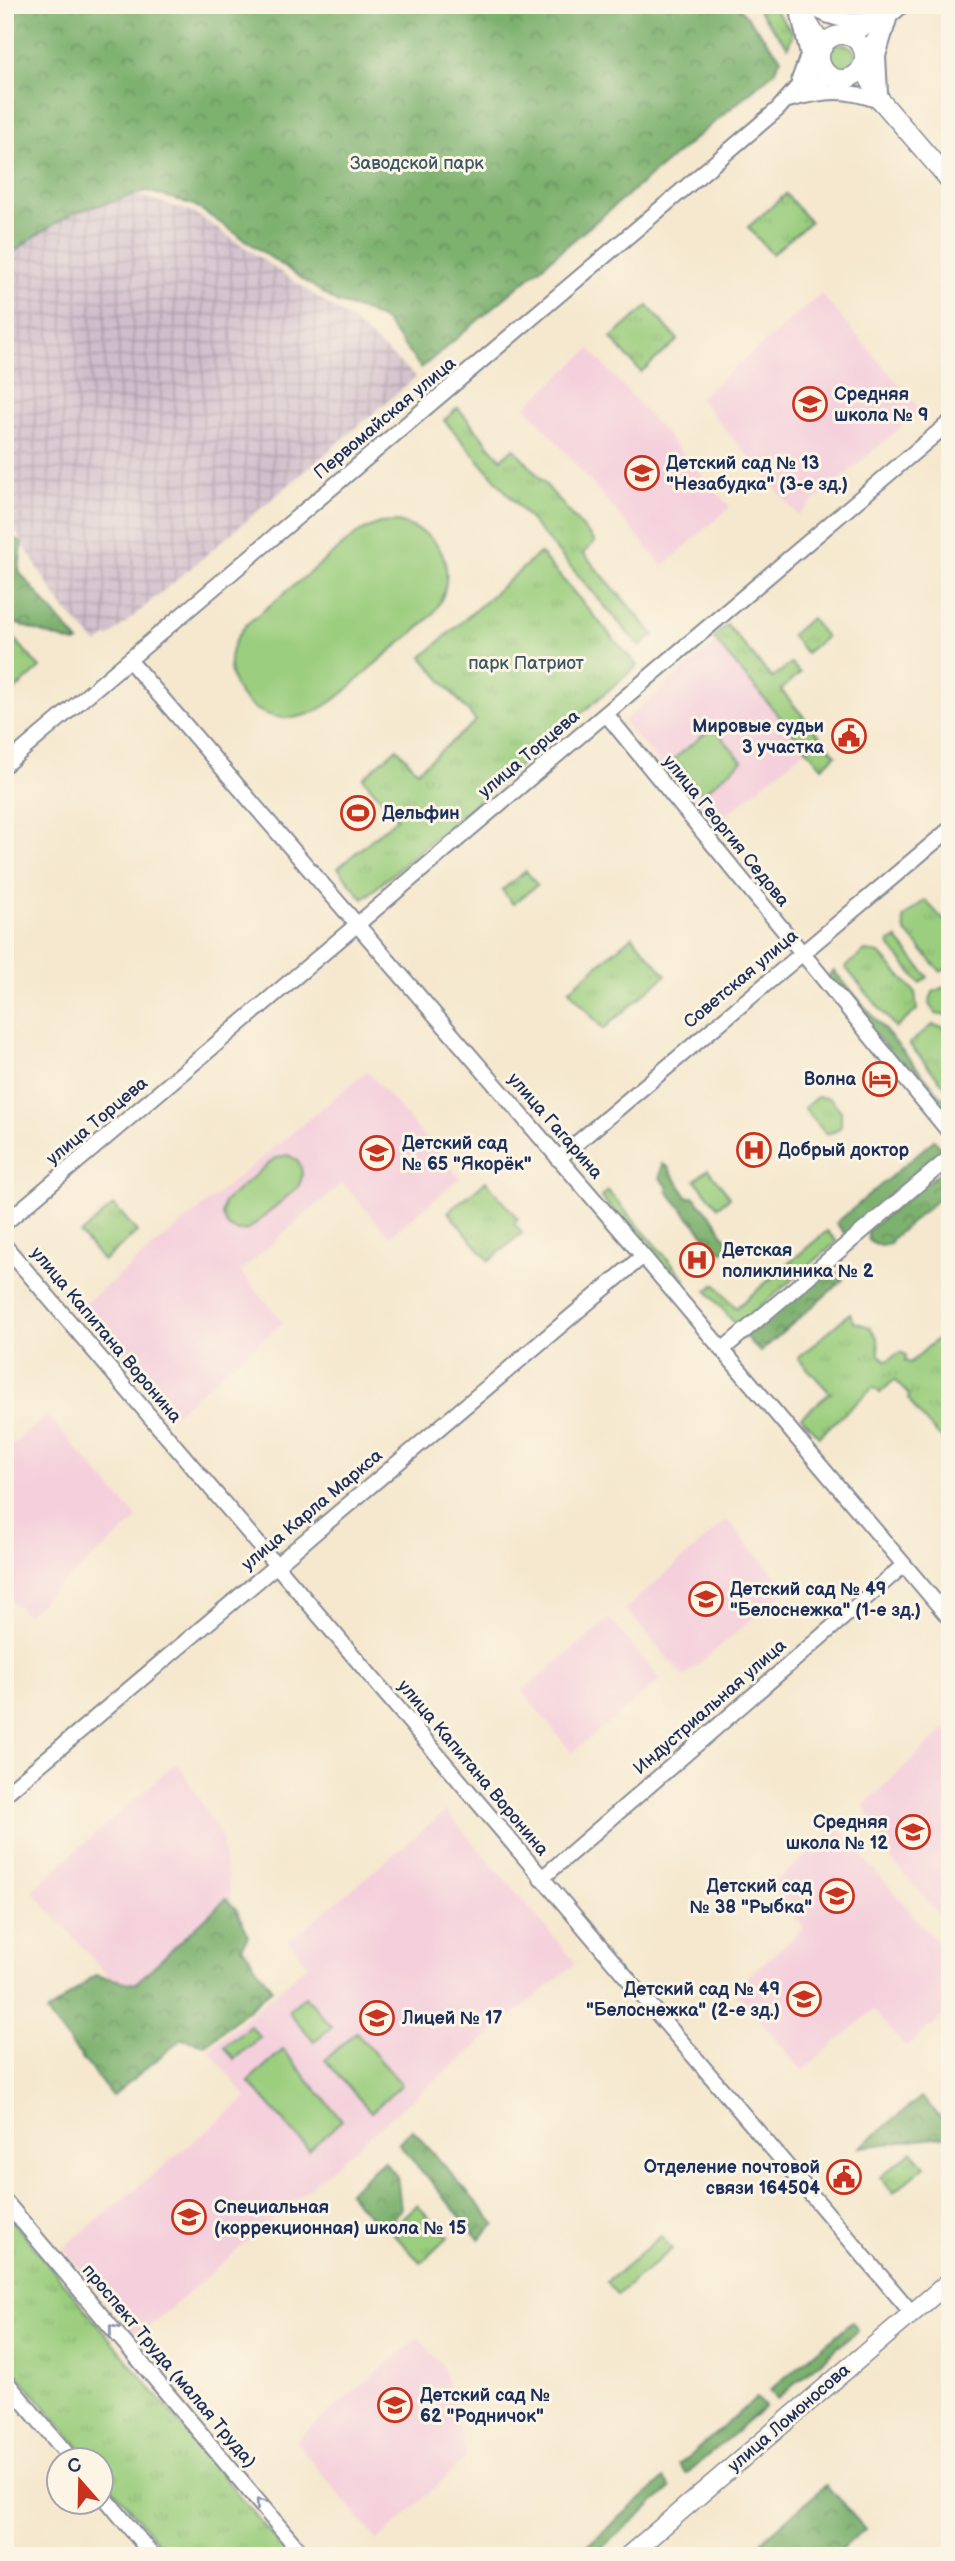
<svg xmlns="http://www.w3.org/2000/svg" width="955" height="2561" viewBox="0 0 955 2561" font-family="'Balsamiq Sans',sans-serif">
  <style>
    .built { fill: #f4cfdc }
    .industrial { fill: url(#industrial-grid) }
    .grass { fill: url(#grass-tufts); stroke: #5c7e6e; stroke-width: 2 }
    .forest { fill: url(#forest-crowns); stroke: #4c7066; stroke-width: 2 }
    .pitch { fill: #9cce7f; stroke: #5c7e6e; stroke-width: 2 }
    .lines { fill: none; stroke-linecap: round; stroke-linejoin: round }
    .minor-casing { stroke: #888c96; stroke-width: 18 }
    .major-casing { stroke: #888c96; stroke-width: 21 }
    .minor { stroke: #fff; stroke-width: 14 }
    .major { stroke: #fff; stroke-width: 18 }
    .oneway { stroke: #8d97ae }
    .labels { text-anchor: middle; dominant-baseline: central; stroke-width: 6; stroke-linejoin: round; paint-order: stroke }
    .park-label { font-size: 18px; fill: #3b5766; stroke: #fcf5e5 }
    .poi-label { font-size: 18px; font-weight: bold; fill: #1b2f5e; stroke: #fcf5e5; text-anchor: start }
    .street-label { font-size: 18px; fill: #1b2f5e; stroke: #fcf5e5 }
  </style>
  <defs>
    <pattern id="industrial-grid" width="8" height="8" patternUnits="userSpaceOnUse" patternTransform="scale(1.75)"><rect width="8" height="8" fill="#d0bdcc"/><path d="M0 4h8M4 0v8" fill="none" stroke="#a89aa9"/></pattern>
    <pattern id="grass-tufts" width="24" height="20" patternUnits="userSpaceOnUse" patternTransform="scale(1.75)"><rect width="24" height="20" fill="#9cce7f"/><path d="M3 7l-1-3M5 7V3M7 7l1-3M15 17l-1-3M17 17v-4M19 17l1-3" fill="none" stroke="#86b170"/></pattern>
    <pattern id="forest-crowns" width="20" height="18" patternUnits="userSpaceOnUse" patternTransform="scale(1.75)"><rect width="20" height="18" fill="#7db16e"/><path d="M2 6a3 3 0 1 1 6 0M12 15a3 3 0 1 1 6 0" fill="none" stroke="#66905e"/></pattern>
  </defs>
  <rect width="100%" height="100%" fill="#fcf5e5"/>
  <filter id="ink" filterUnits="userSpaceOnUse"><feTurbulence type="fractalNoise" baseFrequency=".0143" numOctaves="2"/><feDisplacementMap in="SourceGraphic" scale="14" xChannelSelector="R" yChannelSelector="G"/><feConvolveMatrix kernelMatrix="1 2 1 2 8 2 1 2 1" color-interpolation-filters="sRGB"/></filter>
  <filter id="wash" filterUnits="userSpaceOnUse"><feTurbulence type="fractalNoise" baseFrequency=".00686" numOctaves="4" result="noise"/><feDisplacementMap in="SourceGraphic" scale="28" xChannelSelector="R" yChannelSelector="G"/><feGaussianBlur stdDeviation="1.57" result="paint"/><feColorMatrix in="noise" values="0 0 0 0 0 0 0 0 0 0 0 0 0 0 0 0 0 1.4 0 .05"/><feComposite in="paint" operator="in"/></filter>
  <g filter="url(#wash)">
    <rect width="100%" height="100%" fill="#f5e8ce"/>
    <path class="built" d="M821,294L921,410L798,515L699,398Z
      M590,349L730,507L663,566L526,406Z
      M717,643L806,749L712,827L623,721Z
      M367,1071L460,1178L390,1236L342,1183L240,1271L283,1322L172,1416L82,1306Z
      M47,1415L138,1519L26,1615L5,1594V1451Z
      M727,1520L787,1589L684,1677L625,1609Z
      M610,1619L661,1680L572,1753L522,1691Z
      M945,1729L950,1734V1928L891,1859L864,1805Z
      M177,1762L221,1836L232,1903L133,1990L114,1983L32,1890Z
      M446,1811L576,1963L392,2116L137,2337L63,2248L247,2098L209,2050L308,1965L289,1941Z
      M838,1828L950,1957V2010L906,2047L873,2010L803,2071L733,1989L804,1928L769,1887Z
      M419,2337L444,2369L467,2457L378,2541L295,2441Z"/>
    <path class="industrial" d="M127,192L193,212L351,320L416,377L109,637L107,636L97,644L61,605L5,515V255L52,221Z"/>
    <path class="grass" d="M754,5H771L793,33L788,47Z
      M829 57a13 13 0 1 1 26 0a13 13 0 1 1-26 0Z
      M786,194L810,222L772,254L748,227Z
      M648,306L678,340L641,372L611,338Z
      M458,408L501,459L514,448L595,542L583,553L654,635L640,647L444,420Z
      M540,553L637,666L363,899L338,868L397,818L363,778L397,748L417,771L476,721L422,657Z
      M811,618L826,637L806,653L791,635Z
      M727,625L772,678L791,663L800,673L781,690L836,755L822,767L713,638Z
      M7,630L40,668L5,699V631Z
      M526,871L537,885L513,904L502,890Z
      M925,900L950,927V965L941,972L905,931L903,918Z
      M632,936L666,975L603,1029L569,990Z
      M896,938L928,977L920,983L888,944Z
      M865,951L879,953L915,992L917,1010L896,1028L845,967Z
      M944,987L950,988V1016L936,1014L929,1004L933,992Z
      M932,1025L943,1027L950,1035V1092L909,1044Z
      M817,1097L830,1098L841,1111V1126L836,1131L826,1134L804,1108Z
      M486,1181L518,1219L514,1223L522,1233L489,1261L448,1212Z
      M608,1191L685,1279L675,1288L656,1267V1260L601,1197Z
      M114,1205L137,1232L103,1261L80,1234Z
      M827,1231L837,1242L737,1326L707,1291L715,1284L736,1308Z
      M850,1313L854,1322L870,1327L878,1339L879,1355L887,1361L900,1352L906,1355L905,1361L910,1363L950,1327V1446C934,1431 920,1418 908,1398L909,1395L894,1380L880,1393L874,1387L819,1436L801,1417L830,1393L798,1358Z
      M912,2152L925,2166L893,2193L880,2177Z
      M417,2205L448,2237L421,2263L390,2230Z
      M5,2212L289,2556H169L102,2475V2460L89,2459L5,2360Z"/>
    <path class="forest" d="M5,5H737L781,58L774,72L421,368L385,321L365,311L336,302L194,205L147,191L73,213L32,238L5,259Z
      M5,532L22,543L19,572L79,642L74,643L5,620Z
      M834,971L950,1106V1109L943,1114L826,978Z
      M934,1140L944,1152L846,1235L836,1223Z
      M662,1164L668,1167L687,1197H694L716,1221L721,1232L730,1243L723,1252L706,1237L667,1191V1186L660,1178Z
      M950,1164V1189L893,1238L890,1244L880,1246L869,1241L867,1231Z
      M828,1264L843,1280L760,1352L745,1336Z
      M226,1899L236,1909L249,1936L242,1947L272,1989L206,2045L182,2039L112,2096L47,2013L95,1975L135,1984Z
      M921,2097L950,2127V2136L860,2147Z
      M412,2129L495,2224L479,2239L398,2143Z
      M384,2161L397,2176L401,2210L388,2224L370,2217L348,2192Z
      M852,2322L858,2330L777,2399L770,2390Z
      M757,2398L765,2407L686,2474L679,2465Z
      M664,2479L671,2488L592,2556H575Z
      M826,2485L865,2529L833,2556H745Z"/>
    <path class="pitch" d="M398,522C408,525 419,529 427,535C452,555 451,587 435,611C426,625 389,651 375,664C354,682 330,710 302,716C274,723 243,709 233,681C225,659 232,641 247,624L358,533L379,523Z
      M713,727L742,761L702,794L674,759Z
      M287,1155C303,1160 305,1174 298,1187L248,1230L237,1231L227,1226L222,1214L224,1202L274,1159Z
      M708,1169L730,1197L718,1207L695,1180Z
      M305,1996L332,2027L314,2041L288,2011Z
      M250,2026L260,2037L234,2059L224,2047Z
      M356,2032L402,2085L371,2112L325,2060Z
      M283,2050L342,2120L309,2150L248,2081Z
      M661,2236L672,2249L617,2295L607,2282Z"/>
  </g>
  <g filter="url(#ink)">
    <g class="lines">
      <g class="minor-casing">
        <path id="minor" d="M806,5C837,23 855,24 890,16
          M847,36L873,24
          M864,53L890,16L903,5
          M799,80L808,55L799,15
          M805,90L831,76
          M880,93L878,56L890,16
          M788,100C825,90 846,88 882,102
          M129,660L643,1256L950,1619
          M606,714L950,1133
          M5,765L778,109L821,60
          M558,1159L950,829
          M5,1223L950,422
          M5,1246L912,2313
          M722,1350L950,1157
          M5,1794L643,1256
          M541,1879L904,1565
          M5,2201L304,2556
          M5,2380L72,2460
          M102,2494L153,2556"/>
      </g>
      <g class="major-casing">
        <path id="major" d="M797,5L823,47
          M820 57a22 22 0 1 1 44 0a22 22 0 1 1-44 0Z
          M862,66L882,102L950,181
          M628,2556L950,2281"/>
      </g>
      <use href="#minor" class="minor"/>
      <use href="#major" class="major"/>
    </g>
    <defs><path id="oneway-chevron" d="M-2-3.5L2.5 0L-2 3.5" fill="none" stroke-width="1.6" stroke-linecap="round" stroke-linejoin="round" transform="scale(1.75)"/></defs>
    <g class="oneway">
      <use href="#oneway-chevron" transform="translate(113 2329) rotate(-130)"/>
      <use href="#oneway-chevron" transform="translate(260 2503) rotate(-130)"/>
    </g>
  </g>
  <defs>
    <g id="school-ring" transform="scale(1.75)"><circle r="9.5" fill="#fcf5e5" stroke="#c8321e" stroke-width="1.5"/><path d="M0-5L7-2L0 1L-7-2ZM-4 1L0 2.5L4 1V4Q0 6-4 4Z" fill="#c8321e"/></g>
    <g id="civic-ring" transform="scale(1.75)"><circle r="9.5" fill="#fcf5e5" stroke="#c8321e" stroke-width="1.5"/><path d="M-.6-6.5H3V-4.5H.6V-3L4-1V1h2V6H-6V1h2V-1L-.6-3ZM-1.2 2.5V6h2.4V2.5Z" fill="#c8321e"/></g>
    <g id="stadium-ring" transform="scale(1.75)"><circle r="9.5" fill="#fcf5e5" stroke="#c8321e" stroke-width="1.5"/><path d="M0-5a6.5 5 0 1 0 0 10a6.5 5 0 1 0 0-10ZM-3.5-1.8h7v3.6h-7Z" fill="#c8321e"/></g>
    <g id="hotel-ring" transform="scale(1.75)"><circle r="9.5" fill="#fcf5e5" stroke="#c8321e" stroke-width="1.5"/><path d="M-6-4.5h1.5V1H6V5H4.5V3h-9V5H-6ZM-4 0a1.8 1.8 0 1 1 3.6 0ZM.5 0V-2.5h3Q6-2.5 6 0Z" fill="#c8321e"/></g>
    <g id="hospital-ring" transform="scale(1.75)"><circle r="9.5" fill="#fcf5e5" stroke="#c8321e" stroke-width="1.5"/><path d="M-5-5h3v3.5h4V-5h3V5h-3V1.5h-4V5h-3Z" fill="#c8321e"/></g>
  </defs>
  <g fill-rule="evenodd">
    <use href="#school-ring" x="810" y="404"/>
    <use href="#school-ring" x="642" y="473"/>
    <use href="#civic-ring" x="849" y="736"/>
    <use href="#stadium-ring" x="358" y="813"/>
    <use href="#hotel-ring" x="880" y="1079"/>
    <use href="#hospital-ring" x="754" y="1150"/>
    <use href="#school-ring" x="377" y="1153"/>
    <use href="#hospital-ring" x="697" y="1260"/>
    <use href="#school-ring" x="706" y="1599"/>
    <use href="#school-ring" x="913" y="1832"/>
    <use href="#school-ring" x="837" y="1896"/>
    <use href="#school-ring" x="804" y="1999"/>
    <use href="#school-ring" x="377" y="2018"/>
    <use href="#civic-ring" x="844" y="2177"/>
    <use href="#school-ring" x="189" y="2217"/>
    <use href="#school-ring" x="395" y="2405"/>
  </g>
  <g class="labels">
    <g class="park-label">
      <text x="417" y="163">Заводской парк</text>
      <text x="526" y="663">парк Патриот</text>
    </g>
    <g class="poi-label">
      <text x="834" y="394">Средняя<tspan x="834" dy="21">школа № 9</tspan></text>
      <text x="666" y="463">Детский сад № 13<tspan x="666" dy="21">"Незабудка" (3-е зд.)</tspan></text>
      <text x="824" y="726" text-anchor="end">Мировые судьи<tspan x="824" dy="21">3 участка</tspan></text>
      <text x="382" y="813">Дельфин</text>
      <text x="856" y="1079" text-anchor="end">Волна</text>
      <text x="402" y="1143">Детский сад<tspan x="402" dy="21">№ 65 "Якорёк"</tspan></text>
      <text x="778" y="1150">Добрый доктор</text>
      <text x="722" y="1250">Детская<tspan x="722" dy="21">поликлиника № 2</tspan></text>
      <text x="730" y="1589">Детский сад № 49<tspan x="730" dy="21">"Белоснежка" (1-е зд.)</tspan></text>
      <text x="888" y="1822" text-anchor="end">Средняя<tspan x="888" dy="21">школа № 12</tspan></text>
      <text x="812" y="1886" text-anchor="end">Детский сад<tspan x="812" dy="21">№ 38 "Рыбка"</tspan></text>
      <text x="780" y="1989" text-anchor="end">Детский сад № 49<tspan x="780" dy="21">"Белоснежка" (2-е зд.)</tspan></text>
      <text x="402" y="2018">Лицей № 17</text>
      <text x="820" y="2167" text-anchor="end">Отделение почтовой<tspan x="820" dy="21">связи 164504</tspan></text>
      <text x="214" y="2207">Специальная<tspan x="214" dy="21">(коррекционная) школа № 15</tspan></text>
      <text x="420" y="2395">Детский сад №<tspan x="420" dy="21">62 "Родничок"</tspan></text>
    </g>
    <g class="street-label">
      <text transform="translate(385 418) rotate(-40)">Первомайская улица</text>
      <text transform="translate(529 754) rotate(-40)">улица Торцева</text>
      <text transform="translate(726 831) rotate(51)">улица Георгия Седова</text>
      <text transform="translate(741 979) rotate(-40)">Советская улица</text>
      <text transform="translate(97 1121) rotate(-40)">улица Торцева</text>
      <text transform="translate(555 1126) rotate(49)">улица Гагарина</text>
      <text transform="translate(106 1335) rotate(50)">улица Капитана Воронина</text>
      <text transform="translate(312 1510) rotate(-40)">улица Карла Маркса</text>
      <text transform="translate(710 1707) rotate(-41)">Индустриальная улица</text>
      <text transform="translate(473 1768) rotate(50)">улица Капитана Воронина</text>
      <text transform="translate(169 2366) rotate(50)">проспект Труда (малая Труда)</text>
      <text transform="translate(789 2418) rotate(-41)">улица Ломоносова</text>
    </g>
  </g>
  <rect width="955" height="2561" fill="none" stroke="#fcf5e5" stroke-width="28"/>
  <g transform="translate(80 2481) rotate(340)"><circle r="33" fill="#fcf5e5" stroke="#a2a6af" stroke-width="2"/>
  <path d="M0-5L12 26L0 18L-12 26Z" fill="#c8321e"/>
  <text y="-10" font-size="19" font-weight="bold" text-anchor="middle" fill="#1b2f5e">С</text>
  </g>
</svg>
